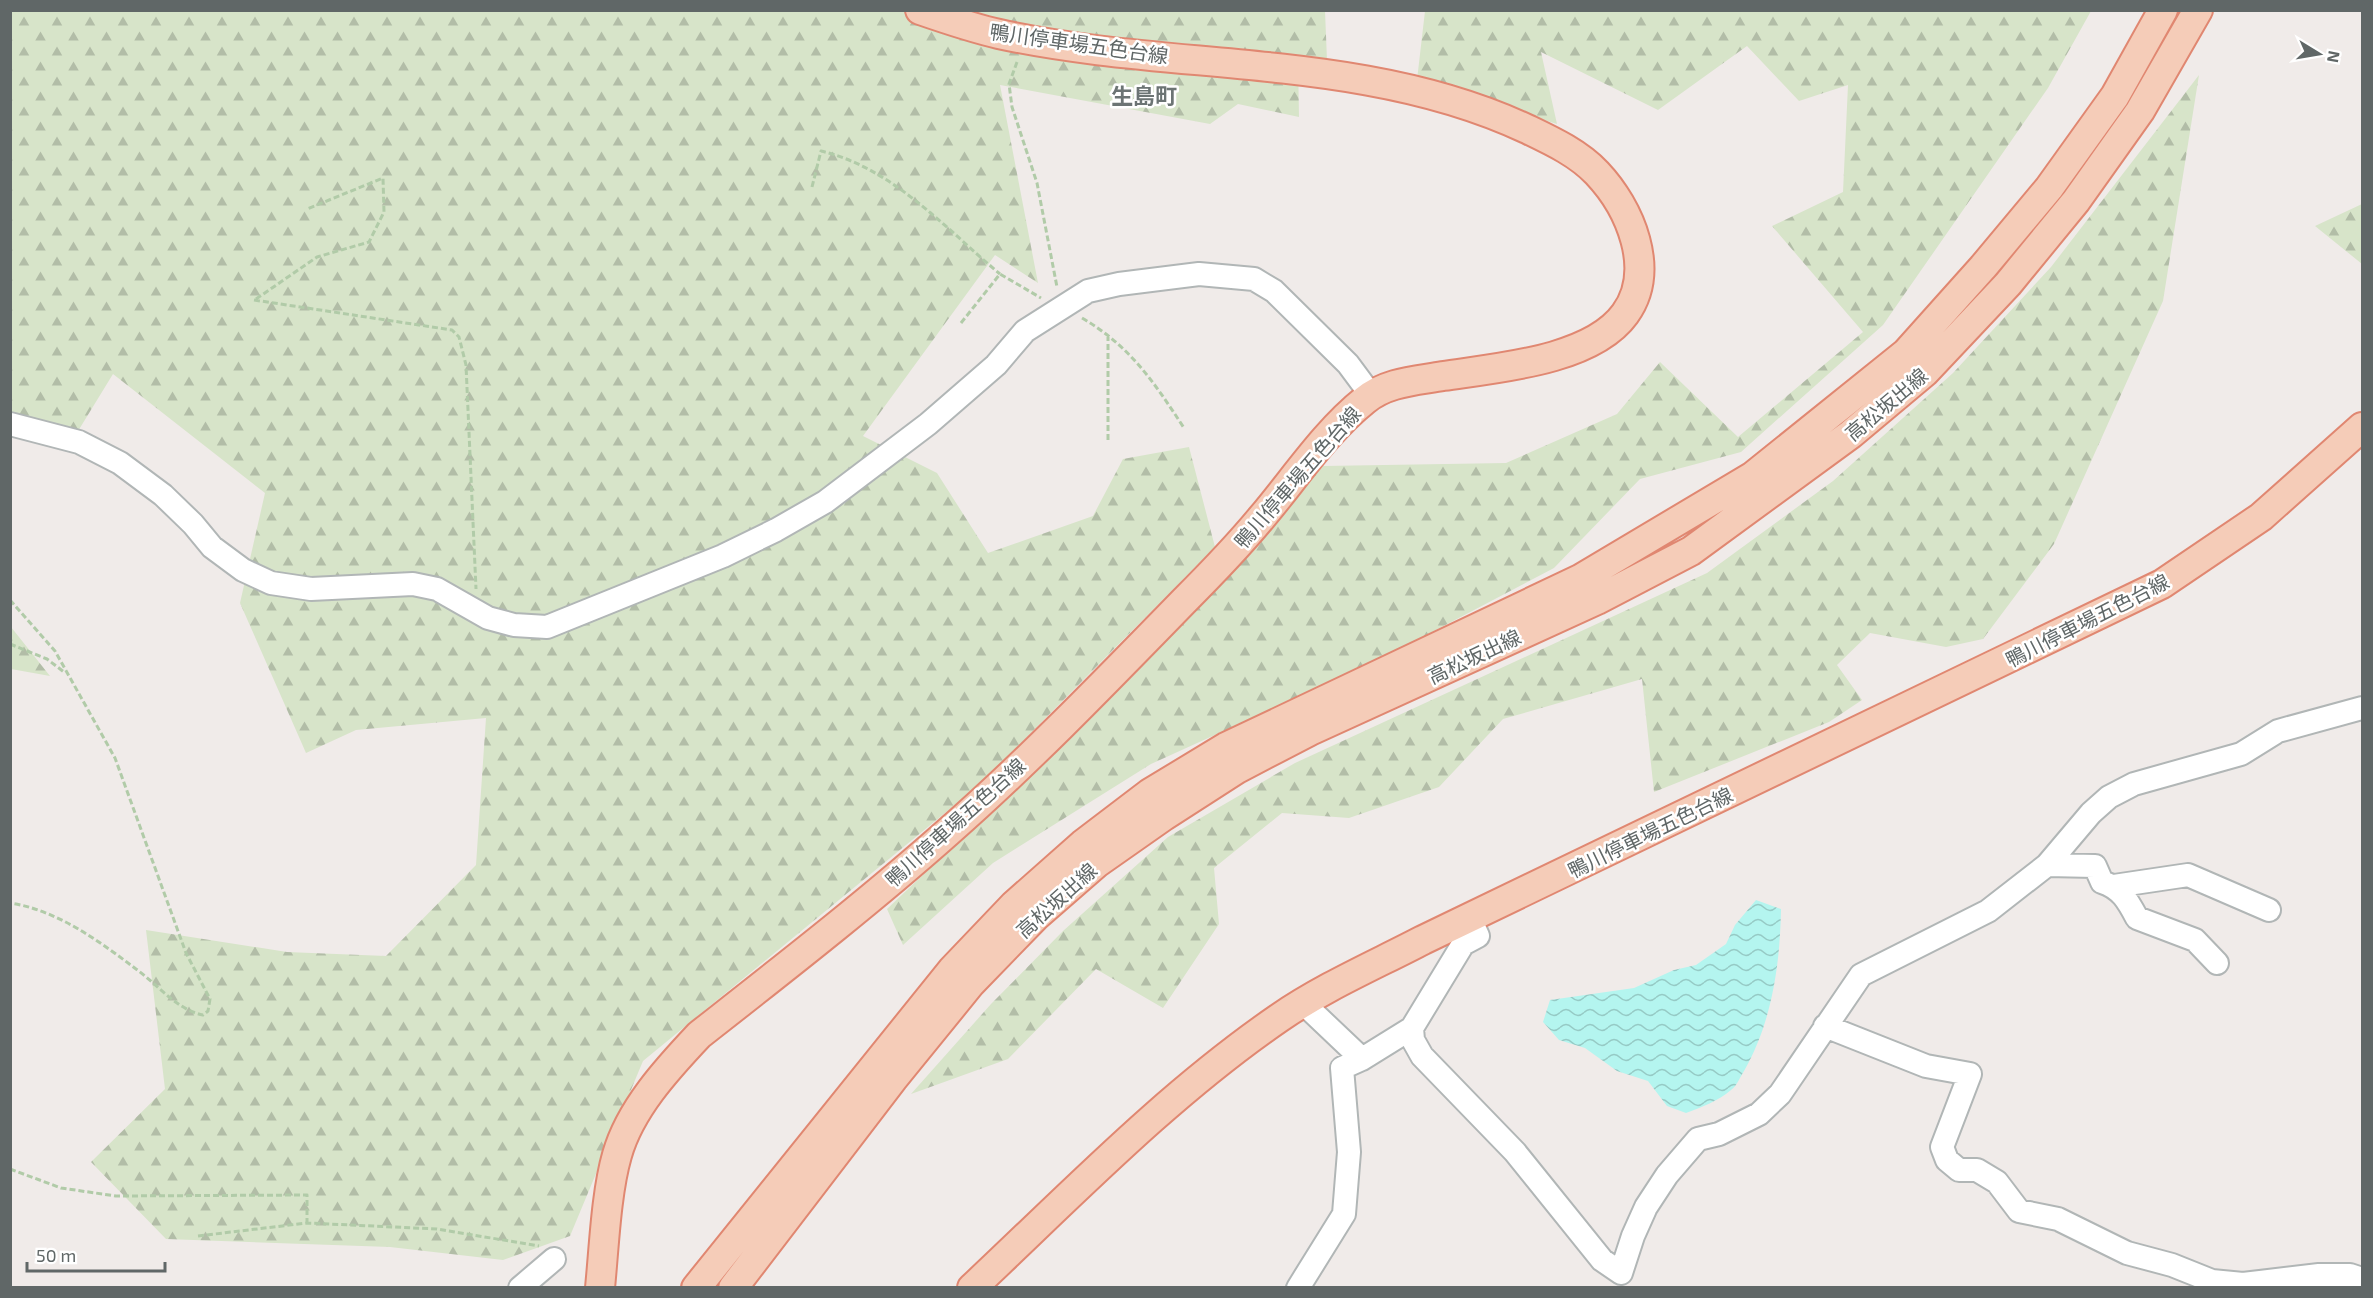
<svg xmlns="http://www.w3.org/2000/svg" width="2373" height="1298" viewBox="0 0 2373 1298" font-family="'Exo 2','Noto Sans JP',sans-serif">
  <style>
    .forest { fill: url(#forest-firs) }
    .water { fill: url(#water-waves) }
    .lines { fill: none; stroke-linecap: round; stroke-linejoin: round }
    .minor-casing { stroke: #b1b6b6; stroke-width: 26 }
    .major-casing { stroke: #e08771; stroke-width: 32 }
    .path { stroke: #b1cba8; stroke-width: 3; stroke-dasharray: 6 3; stroke-linecap: butt }
    .minor { stroke: #fff; stroke-width: 22 }
    .major { stroke: #f5ccb8; stroke-width: 28 }
    .labels { text-anchor: middle; dominant-baseline: central; stroke-width: 5; stroke-linejoin: round; paint-order: stroke }
    .street-label { font-size: 20px; fill: #606767; stroke: #fff }
    .quarter-label { font-size: 22px; font-weight: bold; fill: #6c7474; stroke: #fff }
  </style>
  <defs>
    <pattern id="forest-firs" width="22" height="20" patternUnits="userSpaceOnUse" patternTransform="scale(1.5)"><rect width="22" height="20" fill="#d7e4c9"/><path d="M5 1l3.5 6h-7zM16 11l3.5 6h-7z" fill="#b2bda7"/></pattern>
    <pattern id="water-waves" width="16" height="10" patternUnits="userSpaceOnUse" patternTransform="scale(1.5)"><rect width="16" height="10" fill="#b4f5ef"/><path d="M0 5q4-4 8 0t8 0" fill="none" stroke="#96cac5"/></pattern>
  </defs>
  <rect width="100%" height="100%" fill="#f0ebe9"/>
  <path class="forest" d="M10,11H1325L1327,60L1298,59L1299,117L1238,104L1210,124L1000,85L1038,283L995,255L863,436L937,473L988,553L1093,516L1123,459L1189,447L1215,547L979,785L643,1061L570,1236L503,1260L390,1247L166,1239L91,1162L165,1089L146,930L287,952L386,956L476,865L486,718L356,730L306,753L240,603L265,493L113,374L75,436L11,413Z
    M1425,11H2091L2048,88L1883,325L1741,452L1640,479L1554,568L1373,663L1151,764L993,863L903,945L887,909L1135,674L1323,466L1506,463L1617,414L1660,362L1738,437L1863,332L1772,226L1843,192L1848,85L1799,101L1747,46L1658,110L1541,52L1557,124L1417,80Z
    M2199,75L2163,301L2054,544L1983,639L1946,647L1870,633L1837,665L1862,700L1829,722L1654,792L1642,679L1503,719L1439,787L1349,818L1282,813L1214,868L1219,924L1163,1008L1096,969L1008,1059L911,1094L991,1004L1063,931L1168,837L1295,763L1707,573L1833,481L1953,373L2051,267Z
    M2362,204V264L2315,226Z
    M10,627H11L50,676L11,669Z"/>
  <path class="water" d="M1756,900L1781,909C1780,965 1772,1022 1744,1071C1740,1077 1737,1086 1731,1090C1718,1101 1702,1107 1686,1113L1667,1106L1648,1081L1617,1071L1585,1048L1559,1040L1543,1022L1550,1000L1634,988L1674,970L1696,965L1726,944L1735,925Z"/>
  <g class="lines">
    <g class="minor-casing">
      <path id="minor" d="M10,424L79,442L120,463L163,495L193,524L212,547L243,570L271,583L311,589L413,584L437,589L488,618L514,625L547,627L723,556L776,530L825,502L928,424L996,365L1025,331L1088,291L1119,284L1199,274L1254,279L1274,291L1348,364L1371,395
        M2047,865L2095,866L2102,882C2121,888 2128,901 2137,918L2195,940L2217,963
        M2114,886L2188,875L2269,910
        M1470,918L1478,936L1463,944L1412,1028L1413,1040L1422,1056L1515,1152L1602,1260L1621,1273L1633,1236L1646,1207L1667,1175L1698,1139L1719,1134L1759,1114L1780,1094L1861,975L1988,911L2047,865L2091,813L2109,797L2134,784L2241,754L2278,731L2362,708
        M1303,1003L1362,1059
        M1825,1026L1926,1066L1970,1074L1942,1147L1947,1160L1959,1170H1977L1997,1182L2019,1211L2058,1219L2127,1253L2172,1265L2212,1281L2243,1284L2319,1275H2350L2362,1279
        M520,1288L554,1259
        M1298,1288L1344,1214L1349,1152L1342,1068L1362,1059L1412,1028"/>
    </g>
    <g class="major-casing">
      <path id="major" d="M600,1288C604,1248 606,1193 617,1155C630,1109 667,1069 699,1035C783,969 868,903 948,832C1031,759 1108,679 1185,600C1212,573 1238,546 1262,517C1295,478 1325,432 1365,400C1387,382 1415,381 1443,376C1496,368 1591,361 1625,314C1657,270 1630,208 1597,173C1578,153 1552,141 1527,129C1363,52 1173,72 999,34C972,28 946,19 920,10
        M696,1288L952,970L1014,905L1083,844L1150,793L1226,747L1580,579L1753,476L1906,353L1983,267L2049,188L2115,96L2163,10
        M733,1288L893,1079L971,983L1035,917L1097,863L1164,816L1237,769L1310,731L1597,600L1691,551L1851,434L1925,372L2008,284L2076,201L2140,111L2198,10
        M972,1288C1071,1195 1167,1095 1279,1018C1324,987 1375,965 1423,940L2162,584L2261,517L2362,427"/>
    </g>
    <path class="path" d="M1017,62L1009,84L1012,107L1037,183L1057,287
      M812,187L821,151C893,168 946,229 1000,274
      M256,299L317,257L369,242L384,212L383,178L307,209
      M254,300L452,330L459,337L466,365L476,589
      M1082,318C1130,346 1154,382 1184,428
      M961,323L1000,274L1041,298
      M1108,335V440
      M10,600L55,651L115,758L186,953L210,999L208,1011L203,1015C177,1010 157,984 136,969C99,941 57,910 10,903
      M10,644L47,659L64,672
      M10,1169L61,1188L116,1196L307,1195V1223
      M198,1236L307,1223L437,1229L539,1246"/>
    <use href="#minor" class="minor"/>
    <use href="#major" class="major"/>
  </g>
  <g class="labels">
    <g class="street-label">
      <text transform="translate(1079 43) rotate(8)">鴨川停車場五色台線</text>
      <text transform="translate(1886 404) rotate(-40)">高松坂出線</text>
      <text transform="translate(1297 477) rotate(-49)">鴨川停車場五色台線</text>
      <text transform="translate(2087 620) rotate(-27)">鴨川停車場五色台線</text>
      <text transform="translate(1474 656) rotate(-25)">高松坂出線</text>
      <text transform="translate(955 822) rotate(-42)">鴨川停車場五色台線</text>
      <text transform="translate(1650 832) rotate(-26)">鴨川停車場五色台線</text>
      <text transform="translate(1056 900) rotate(-42)">高松坂出線</text>
    </g>
    <g class="quarter-label">
      <text x="1144" y="95">生島町</text>
    </g>
  </g>
  <rect width="2373" height="1298" fill="none" stroke="#606767" stroke-width="24"/>
  <g transform="translate(2319 54) rotate(101)" stroke="#ffffff" stroke-width="4.5" paint-order="stroke">
  <path d="M0-4.5L10 22L0 15L-10 22Z" fill="#606767"/>
  <text y="-9" font-size="16" font-weight="bold" text-anchor="middle" fill="#606767">N</text>
  </g>
  <path d="M27 1262v9h138v-9" fill="none" stroke="#606767" stroke-width="3"/>
  <text x="36" y="1262" font-size="18" fill="#606767" stroke="#ffffff" stroke-width="4.5" paint-order="stroke">50 m</text>
</svg>
